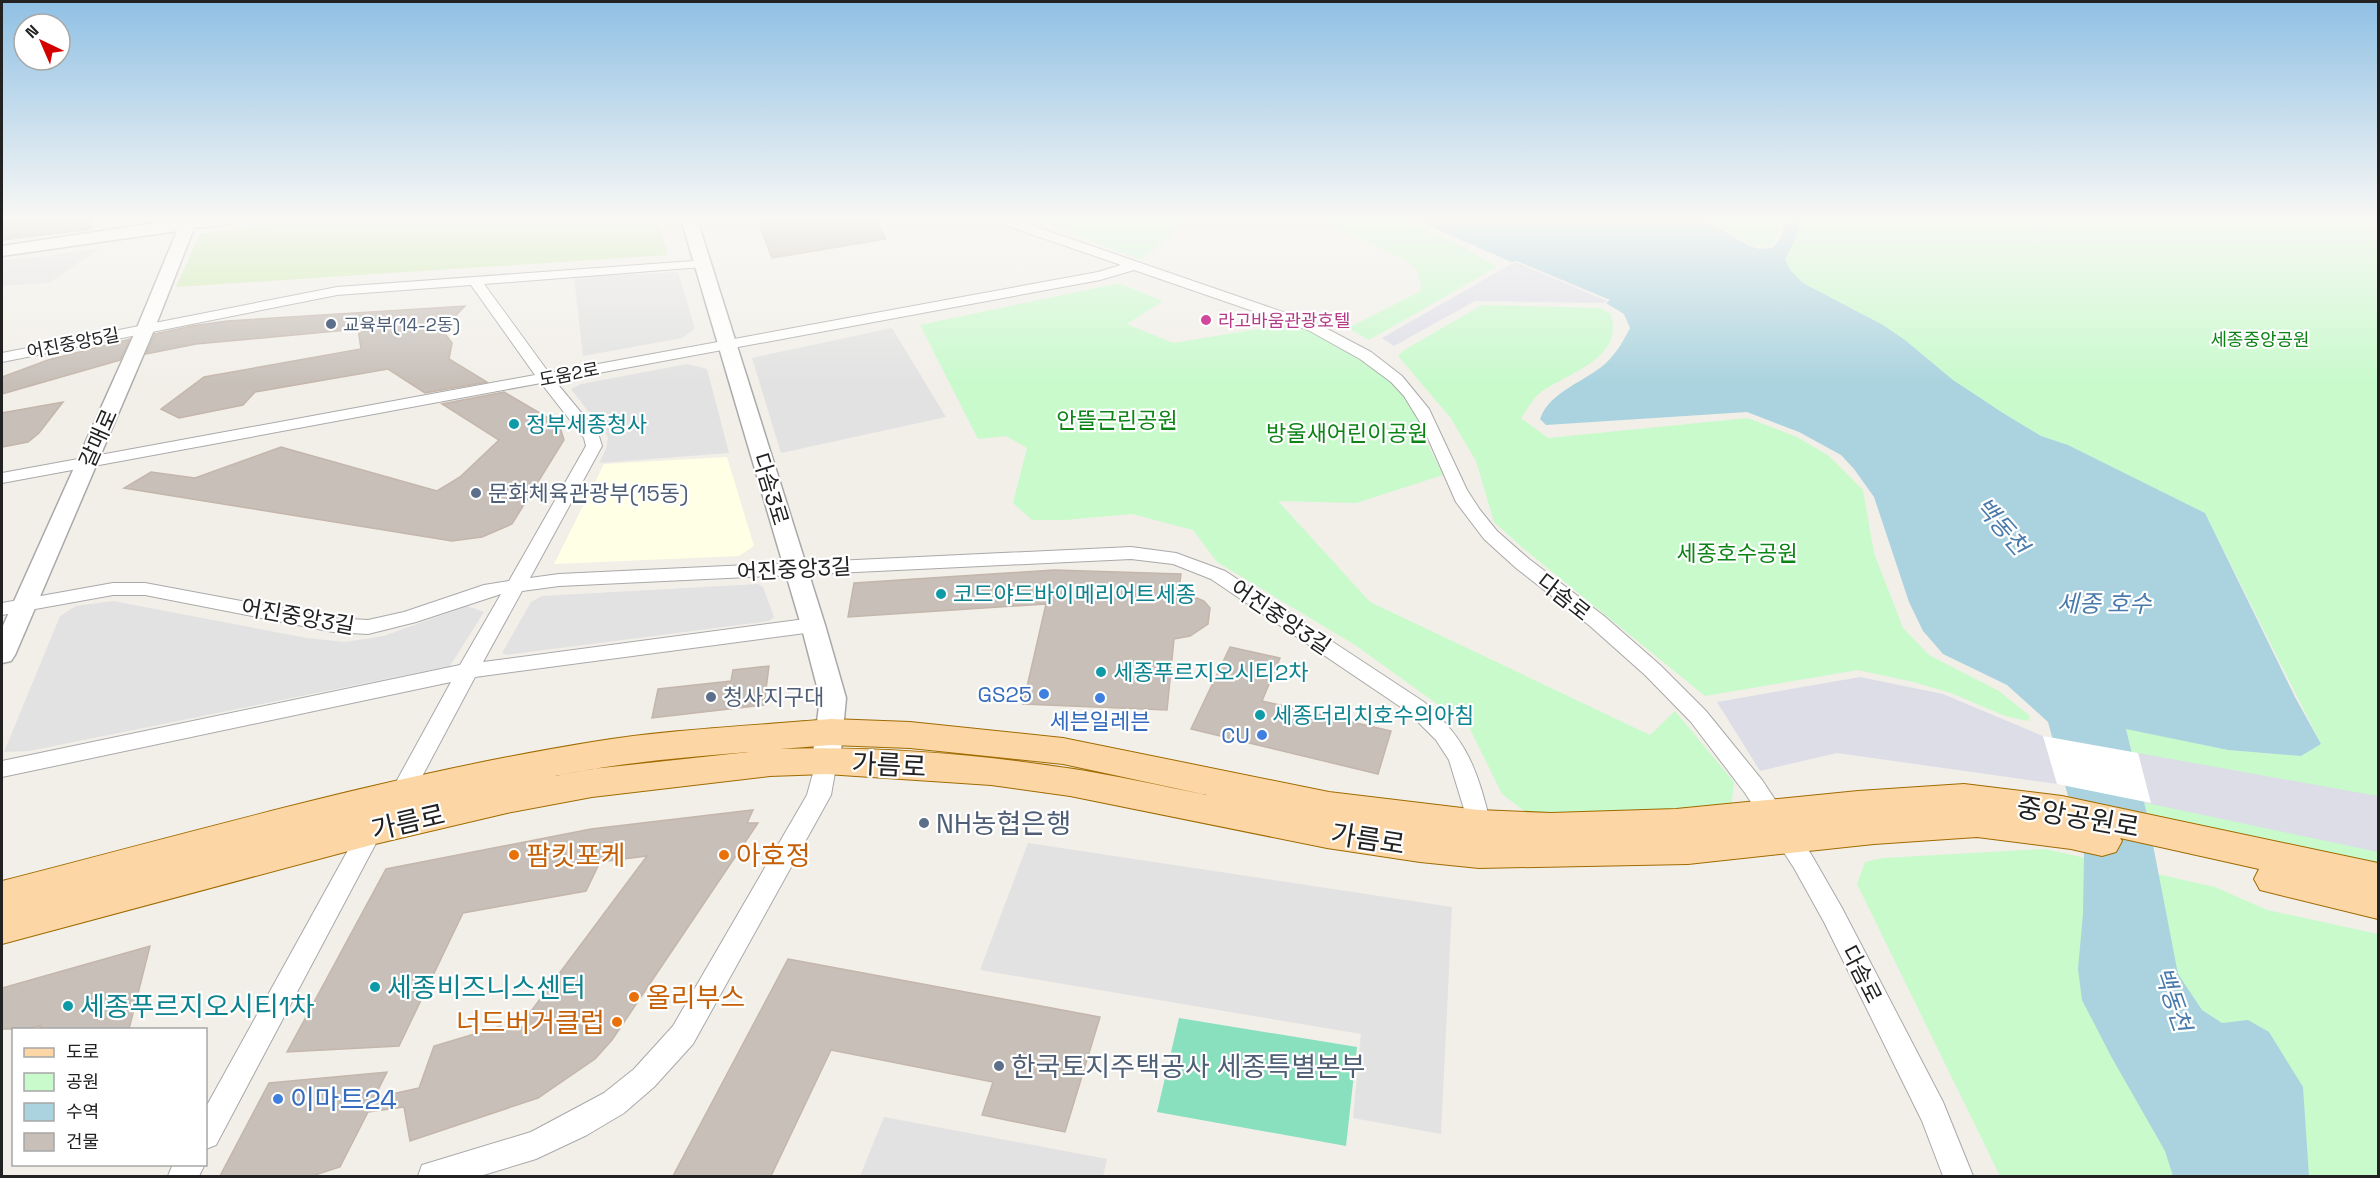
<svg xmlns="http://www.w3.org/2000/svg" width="2380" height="1178" viewBox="0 0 2380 1178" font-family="'Space Grotesk','Noto Sans KR',sans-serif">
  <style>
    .education { fill: #ffffe5 }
    .grass { fill: #cdebb0 }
    .park { fill: #c8facc }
    .pitch { fill: #88e0be }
    .parking { fill: #e2e2e2 }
    .plaza { fill: #dddde8 }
    .water { fill: #aad3df }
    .pier { fill: #fff }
    .building { fill: #c7bfb8; stroke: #c4b6ab; stroke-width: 1.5 }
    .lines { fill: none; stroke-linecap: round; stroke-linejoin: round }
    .minor-casing { stroke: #a9a9a9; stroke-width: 2 }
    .tertiary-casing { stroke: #a9a9a9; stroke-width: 3 }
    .primary-casing { stroke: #a06b00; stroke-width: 2 }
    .minor { fill: #fff; fill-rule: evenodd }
    .tertiary { fill: #fff; fill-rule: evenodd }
    .primary { fill: #fcd6a4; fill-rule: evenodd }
    .hotel-dot { fill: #d1479c; stroke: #fff; stroke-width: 2 }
    .service-dot { fill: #5c6f8a; stroke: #fff; stroke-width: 2 }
    .culture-dot { fill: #0f9aa8; stroke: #fff; stroke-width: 2 }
    .shop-dot { fill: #3f7fe0; stroke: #fff; stroke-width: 2 }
    .food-dot { fill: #e8710a; stroke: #fff; stroke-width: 2 }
    .labels { text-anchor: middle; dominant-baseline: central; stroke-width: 4.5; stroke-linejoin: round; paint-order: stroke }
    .far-hotel-label { font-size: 18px; fill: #b23c85; stroke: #fff; text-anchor: start }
    .far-service-label { font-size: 18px; fill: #4e5e75; stroke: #fff; text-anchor: start }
    .far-park-label { font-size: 18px; fill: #0c8416; stroke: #fff }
    .far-street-label { font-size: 18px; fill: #222; stroke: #fff }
    .park-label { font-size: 22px; fill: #0c8416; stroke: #fff }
    .culture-label { font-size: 22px; fill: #0d838f; stroke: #fff; text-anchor: start }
    .street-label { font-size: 22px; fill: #222; stroke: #fff }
    .service-label { font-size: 22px; fill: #4e5e75; stroke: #fff; text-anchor: start }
    .shop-label { font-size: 22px; fill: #366cbe; stroke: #fff; text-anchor: end }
    .water-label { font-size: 24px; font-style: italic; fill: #4a7aab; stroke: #fff }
    .near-street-label { font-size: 27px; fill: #222; stroke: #fff }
    .near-service-label { font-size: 27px; fill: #4e5e75; stroke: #fff; text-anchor: start }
    .near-food-label { font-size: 27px; fill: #c56008; stroke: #fff; text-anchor: start }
    .near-culture-label { font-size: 27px; fill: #0d838f; stroke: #fff; text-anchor: start }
    .near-shop-label { font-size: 27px; fill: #366cbe; stroke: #fff; text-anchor: start }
  </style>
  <rect width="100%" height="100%" fill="#f2efe9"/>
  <path class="education" d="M727,457L754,546L739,556L554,564L604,464Z"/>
  <path class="grass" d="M307,219H657L668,255L176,287L200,234Z"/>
  <path class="park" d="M1031,219H1192L1141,260Z
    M1315,219H1403L1455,242L1497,267L1369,340L1348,328L1421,291C1421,276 1417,269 1406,260Z
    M1707,219H1784L1775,241L1769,247L1751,245Z
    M1801,219H2378V867L2147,814L2126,728L2228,750L2301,756L2321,744L2205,513L2068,445L2041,436L2003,413L1953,380L1905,340L1883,325L1803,283L1791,271L1784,259L1794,242Z
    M1119,283L1163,301L1127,324L1173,343L1294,323L1349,352L1407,388L1426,441L1443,475L1356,503L1278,501L1370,602L1650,735L1675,711L1734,782L1731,808L1527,813L1502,794L1469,727L1355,645L1217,562L1193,530L1132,514L1065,520H1032L1013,503L1027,448L1006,436L978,439L920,325Z
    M1482,305L1600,308L1611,314C1624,359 1569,372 1541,392C1533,398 1527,410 1521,418L1548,438L1748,418L1797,437L1829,456L1863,490L1874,553L1903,628L1929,655L1999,691L2030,716L2028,721L2005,716L1951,693L1913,682L1858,670L1705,696L1524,549L1494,522L1476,461L1450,417L1398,356L1404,350Z
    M2045,849L2215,887L2267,910L2378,934V1176H2000L1857,884L1865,862L1883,858Z"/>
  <path class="pitch" d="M1179,1018L1357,1047L1346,1146L1157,1112Z"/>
  <path class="parking" d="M100,248L49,283L2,286V260L31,258Z
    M678,272L695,329L682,338L583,356L574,277Z
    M892,328L946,417L781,453L752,358Z
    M687,364L707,369L729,453L599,463L606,449L608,437L571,389L581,384Z
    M758,584L763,587L774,617L769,621L507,655L502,653L531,602L542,596Z
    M113,601L307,638L345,642L384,636L467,606L484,612L450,666L29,751L4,752L60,616L76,606Z
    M1028,843L1452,907L1441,1134L1353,1118L1361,1034L980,970Z
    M884,1117L1107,1159L1103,1176H860Z"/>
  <path class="plaza" d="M1515,262L1607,301L1603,303L1475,301L1394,346L1382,338Z
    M1860,677L1943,694L2043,736L2378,796V852L2057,784L1837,753L1760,771L1717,702Z"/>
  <path class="water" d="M1414,219H1704L1749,246L1760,249L1772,248L1780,239L1786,219H1801L1794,242L1785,259L1791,271L1803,283L1883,325L1905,340L1953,380L2003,413L2041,436L2068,445L2205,513L2295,697L2321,744L2301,756L2228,750L2126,729L2147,814L2178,974L2202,1010L2222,1023L2248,1020L2269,1032L2303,1087L2309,1176H2173L2165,1151L2112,1058L2082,1000L2078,969L2083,914L2084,855L2048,722L2007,685L1943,654L1923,631L1909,602L1874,497L1854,469L1841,455L1799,432L1747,412L1546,425L1540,419C1550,391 1585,382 1606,363C1617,352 1623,342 1630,328L1624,314L1606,303L1610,300L1517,261L1511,262Z"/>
  <path class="pier" d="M2043,736L2138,753L2151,803L2057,784Z"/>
  <path class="building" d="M2,219H91L92,229L2,240Z
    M757,219H875L886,239L772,258Z
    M465,306L442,330L452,343L449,359L487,382L425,393L388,369L255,392L243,405L179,418L161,409L204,377L361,349L358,329L196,344L146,354L155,334L192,326L227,321Z
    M130,339L120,360L2,394V377L48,360Z
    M504,392L552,420L560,427L564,440L512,524L482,537L452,541L124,488L151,472L195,478L281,447L437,491L460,477L499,440L442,404Z
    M63,402L39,433L28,442L2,447V413Z
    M1054,570L1181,574L1179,590L1204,601L1210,608L1208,624L1190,636L1174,639L1167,710L1023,704L1046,604L848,617L854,583Z
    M1230,647L1280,658L1262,701L1391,731L1378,774L1191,729Z
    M769,666L764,705L652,718L658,689L731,681L733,670Z
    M753,810L747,823H758L612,1040L595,1059L538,1098L410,1141L404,1107L368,1112L340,1167L312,1176H220L269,1083L387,1072L374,1098L419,1088L434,1046L501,1026L502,1032L530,1025L529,1014L647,856L600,862L586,891L463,913L399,1046L287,1052L386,869L591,829Z
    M150,946L129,1029H40L41,1025L27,1029H2V988Z
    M788,959L1100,1017L1065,1132L982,1115L993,1082L831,1050L771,1176H673Z"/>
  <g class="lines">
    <g class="minor-casing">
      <path id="minor" d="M994,219H1013L1318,324L1371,352L1402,376L1429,409L1467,490L1480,510L1497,531L1529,559L1604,616L1660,665L1706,711L1762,780L1811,854L1842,908L1943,1102L1973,1176H1943L1922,1121L1824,922L1794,868L1745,793L1691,722L1645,675L1590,626L1516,568L1484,539L1456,502L1423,427L1404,396L1391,382L1360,359L1308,330L1134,270L1100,280L555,381L598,433L602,446L530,578L559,574L1131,547L1176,553L1225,571L1424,702C1468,741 1477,769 1491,825L1487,832L1479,834L1471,832L1449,760L1436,740L1408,712L1211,579L1173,564L1131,559L559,586L522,591L483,662L813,618L820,620L823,625L820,630L813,632L475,677L410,799L402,802L394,799L390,793L451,682L2,777V761L460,665L501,594L416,622L368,634L333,632L145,595H113L2,615V603L113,583H145L333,618L368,620L404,612L484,585L509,581L586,446L584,438L541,383L2,483V473L535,375L471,285L337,295L2,362V353L337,287L707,260L709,263L702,267L484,284L549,373L1098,272L1121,265L996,222Z
        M826,753L834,755L837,761L831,795L693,1044L654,1087L624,1113L587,1135L536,1159L480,1176H418L422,1165L531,1132L604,1093L634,1069L673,1026L807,795L818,755Z
        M371,821L379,823L383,830L216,1145L206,1149V1107L363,823Z
        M173,1164H205L199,1176H168Z"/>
    </g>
    <g class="tertiary-casing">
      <path id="tertiary" d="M182,219H236L228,224L194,228L154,330L15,655L11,661L2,663V628L136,330L177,231L2,256V246Z
        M681,219H697L825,625L846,698L840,761L836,768L826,771L816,768L812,761L820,698L801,625Z"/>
    </g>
    <g class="primary-casing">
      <path id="primary" d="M831,719L910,722L1063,738L1329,792L1479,810L1551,813L1676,809L1858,791L1964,784L2062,796L2378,863V919L2260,890L2254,879L2259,869L2120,838L2122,841L2116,852L2102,856L2071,849L1977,837L1874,844L1688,864L1479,868L1420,862L1327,848L1070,796L991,785L826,774L770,776L592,797L507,813L371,845L2,944V881C198,831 393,774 592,742C671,729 752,726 831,719ZM831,745L910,748L1063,764L1207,795C1161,786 1114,775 1067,768C973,754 876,746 780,749ZM749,752L592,769L555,776C619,763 684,757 749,752Z"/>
    </g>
    <use href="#minor" class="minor"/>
    <use href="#tertiary" class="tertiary"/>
    <use href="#primary" class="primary"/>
  </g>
  <linearGradient id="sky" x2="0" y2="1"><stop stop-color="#8fc0e4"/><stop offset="0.57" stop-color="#f9f8f5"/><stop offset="1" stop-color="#f9f8f5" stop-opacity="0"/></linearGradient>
  <rect width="2380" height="384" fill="url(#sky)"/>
  <circle class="hotel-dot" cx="1206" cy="320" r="6"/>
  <g class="service-dot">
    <circle cx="331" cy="324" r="6"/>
    <circle cx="476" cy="493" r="6"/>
    <circle cx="711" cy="697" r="6"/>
    <circle cx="924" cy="823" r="6"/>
    <circle cx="999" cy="1066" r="6"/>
  </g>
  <g class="culture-dot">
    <circle cx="514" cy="424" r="6"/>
    <circle cx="941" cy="594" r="6"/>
    <circle cx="1101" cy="672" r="6"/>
    <circle cx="1260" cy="715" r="6"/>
    <circle cx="375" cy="987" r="6"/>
    <circle cx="68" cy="1006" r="6"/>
  </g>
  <g class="shop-dot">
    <circle cx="1044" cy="694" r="6"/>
    <circle cx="1100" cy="698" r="6"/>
    <circle cx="1262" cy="735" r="6"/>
    <circle cx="278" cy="1099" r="6"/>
  </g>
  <g class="food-dot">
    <circle cx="514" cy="855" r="6"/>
    <circle cx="724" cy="855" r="6"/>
    <circle cx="634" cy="997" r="6"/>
    <circle cx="617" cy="1022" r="6"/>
  </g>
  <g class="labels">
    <g class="far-hotel-label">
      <text x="1218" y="320">라고바움관광호텔</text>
    </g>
    <g class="far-service-label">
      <text x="343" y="324">교육부(14-2동)</text>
    </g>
    <g class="far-park-label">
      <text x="2260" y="339">세종중앙공원</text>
    </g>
    <g class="far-street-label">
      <text transform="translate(73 343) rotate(-11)">어진중앙5길</text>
      <text transform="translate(569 374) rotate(-11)">도움2로</text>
    </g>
    <g class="park-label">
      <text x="1117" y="420">안뜰근린공원</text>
      <text x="1347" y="433">방울새어린이공원</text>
      <text x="1737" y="553">세종호수공원</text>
    </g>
    <g class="culture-label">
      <text x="526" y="424">정부세종청사</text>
      <text x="953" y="594">코드야드바이메리어트세종</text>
      <text x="1113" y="672">세종푸르지오시티2차</text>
      <text x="1272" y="715">세종더리치호수의아침</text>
    </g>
    <g class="street-label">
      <text transform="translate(98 438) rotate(-66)">갈매로</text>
      <text transform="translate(771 489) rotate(73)">다솜3로</text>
      <text transform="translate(794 569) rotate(-3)">어진중앙3길</text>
      <text transform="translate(1564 597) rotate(38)">다솜로</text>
      <text transform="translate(298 616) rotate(10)">어진중앙3길</text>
      <text transform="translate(1281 617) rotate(34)">어진중앙3길</text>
      <text transform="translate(1862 974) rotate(63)">다솜로</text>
    </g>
    <g class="service-label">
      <text x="488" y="493">문화체육관광부(15동)</text>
      <text x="723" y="697">청사지구대</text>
    </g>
    <g class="shop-label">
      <text x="1032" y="694">GS25</text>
      <text x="1100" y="721" text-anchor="middle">세븐일레븐</text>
      <text x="1250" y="735">CU</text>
    </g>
    <g class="water-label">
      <text transform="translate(2002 526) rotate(49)">백동천</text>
      <text x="2104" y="603">세종 호수</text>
      <text transform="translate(2173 999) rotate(71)">백동천</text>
    </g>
    <g class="near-street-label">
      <text transform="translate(889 765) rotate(3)">가름로</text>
      <text transform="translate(2078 817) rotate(10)">중앙공원로</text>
      <text transform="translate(408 822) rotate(-13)">가름로</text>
      <text transform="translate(1368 839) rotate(9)">가름로</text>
    </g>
    <g class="near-service-label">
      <text x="936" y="823">NH농협은행</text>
      <text x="1011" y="1066">한국토지주택공사 세종특별본부</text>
    </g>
    <g class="near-food-label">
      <text x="526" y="855">팜킷포케</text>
      <text x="736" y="855">아호정</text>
      <text x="646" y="997">올리부스</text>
      <text x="605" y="1022" text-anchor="end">너드버거클럽</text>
    </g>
    <g class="near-culture-label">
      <text x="387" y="987">세종비즈니스센터</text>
      <text x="80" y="1006">세종푸르지오시티1차</text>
    </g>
    <g class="near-shop-label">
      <text x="290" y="1099">이마트24</text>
    </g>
  </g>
  <rect width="2380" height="1178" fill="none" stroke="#222222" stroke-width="6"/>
  <rect x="12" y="1028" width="195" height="138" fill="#ffffff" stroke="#a7a7a7" stroke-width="1.5"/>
  <rect x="24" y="1048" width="30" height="9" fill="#fcd6a4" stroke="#a7a7a7" stroke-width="1.5"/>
  <text x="66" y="1058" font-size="18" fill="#222222">도로</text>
  <rect x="24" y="1073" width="30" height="18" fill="#c8facc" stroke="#a7a7a7" stroke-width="1.5"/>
  <text x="66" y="1088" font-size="18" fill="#222222">공원</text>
  <rect x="24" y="1103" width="30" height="18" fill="#aad3df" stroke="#a7a7a7" stroke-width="1.5"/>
  <text x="66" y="1118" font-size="18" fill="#222222">수역</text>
  <rect x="24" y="1133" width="30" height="18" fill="#c7bfb8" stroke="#a7a7a7" stroke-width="1.5"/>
  <text x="66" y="1148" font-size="18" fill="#222222">건물</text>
  <g transform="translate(42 42) rotate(316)"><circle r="28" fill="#ffffff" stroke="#a7a7a7" stroke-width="1.5"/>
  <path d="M0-4.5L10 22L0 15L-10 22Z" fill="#d40000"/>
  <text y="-9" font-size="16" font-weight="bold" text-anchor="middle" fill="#222222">N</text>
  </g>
</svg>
